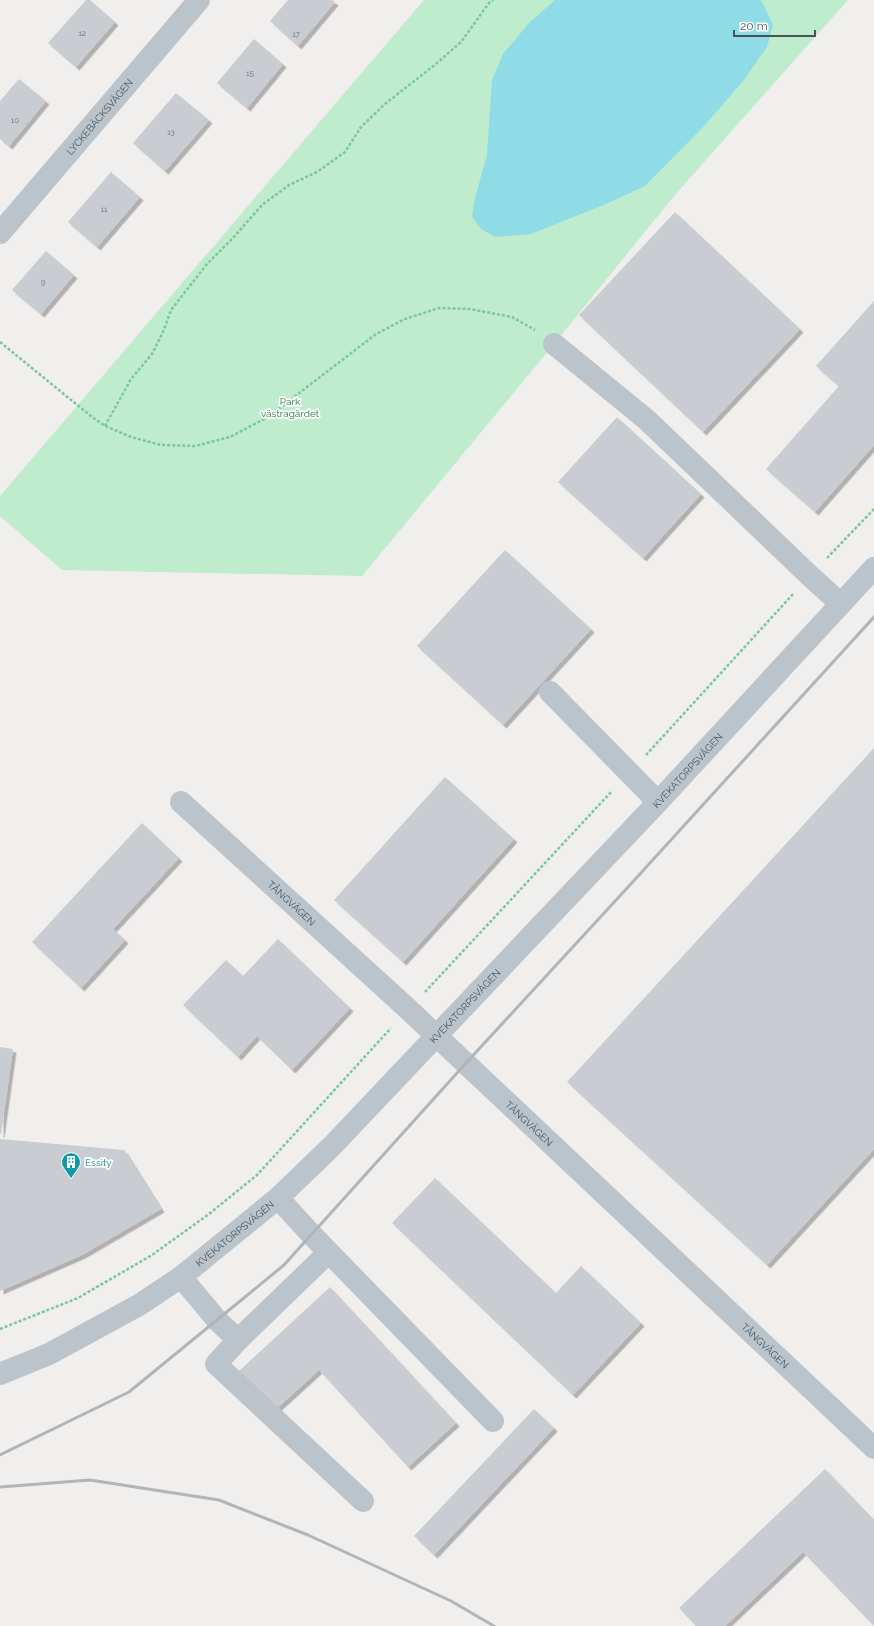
<svg xmlns="http://www.w3.org/2000/svg" width="874" height="1626" viewBox="0 0 874 1626" font-family="Raleway,sans-serif">
  <style>
    .green { fill: #bfeccd }
    .water { fill: #8fdbe6 }
    .building { fill: #c9ccd1; filter: url(#shadow) }
    .lines { fill: none; stroke-linecap: round; stroke-linejoin: round }
    .path { stroke: #79c89a; stroke-width: 2.5; stroke-dasharray: 3 2; stroke-linecap: butt }
    .minor { stroke: #bbc4ca; stroke-width: 22 }
    .rail { stroke: #b1b4b8; stroke-width: 3 }
    .labels { text-anchor: middle; dominant-baseline: central; stroke-width: 3.5; stroke-linejoin: round; paint-order: stroke }
    .number-label { font-size: 8px; fill: #687178 }
    .street-label { font-size: 10px; fill: #48535a; stroke: #fff }
    .park-label { font-size: 10px; fill: #1d7742; stroke: #fff }
    .culture-label { font-size: 10px; fill: #0d838f; stroke: #fff; text-anchor: start }
  </style>
  <defs>
    <filter id="shadow"><feDropShadow dx="3.5" dy="3.5" stdDeviation="0" flood-color="#0004"/></filter>
  </defs>
  <rect width="100%" height="100%" fill="#f1eeee"/>
  <path class="green" d="M424,0H848L674,196L554,344L362,576L62,570L0,516V496Z"/>
  <path class="water" d="M555,0H760L763,3L773,25L767,47L744,80L705,125L645,186L606,204L531,234L495,237L481,229L472,217L475,198L487,155L492,80L503,54L530,22Z"/>
  <path class="building" d="M86,0H90L115,22L76,67L48,43Z
    M288,0H332L335,2L298,46L270,21Z
    M254,39L283,64L247,108L217,83Z
    M19,79L46,101L9,146L0,139V101Z
    M176,93L209,120L165,171L133,143Z
    M111,172L140,197L97,247L68,222Z
    M675,212L800,329L703,432L579,315Z
    M46,251L74,275L41,314L12,290Z
    M874,301V445L815,512L766,469L839,386L816,366Z
    M617,417L701,494L643,558L558,482Z
    M505,550L591,629L503,725L417,646Z
    M874,748V1149L767,1265L567,1082Z
    M445,777L514,839L403,962L334,900Z
    M142,823L179,858L113,929L125,940L81,988L32,942Z
    M278,939L350,1008L292,1070L257,1036L238,1057L183,1005L226,960L243,976Z
    M0,1047L13,1049L1,1134H0Z
    M0,1139L124,1150L161,1209L82,1255L0,1291Z
    M435,1178L556,1293L581,1266L641,1323L573,1395L392,1223Z
    M330,1287L456,1423L408,1467L319,1370L274,1411L238,1372Z
    M534,1409L554,1428L434,1555L414,1536Z
    M825,1469L874,1520V1626L803,1552L725,1626H696L679,1608Z"/>
  <g class="lines">
    <path class="path" d="M0,342L92,417L105,426L131,437L161,445L195,446L230,437L268,417L376,334L405,319L439,308L470,309L512,317L535,330
      M105,426L131,379L152,354L163,332L171,310L207,264L233,238L262,205L289,185L317,172L345,152L361,127L385,104L436,64L461,42L489,3L493,0
      M827,558L874,509
      M646,755L794,593
      M425,992L612,791
      M0,1329L78,1298L152,1255L209,1214L257,1175L391,1028"/>
    <g class="minor">
      <path id="s1" d="M0,233L199,0"/>
      <path d="M554,344L647,420L810,576L841,604"/>
      <path d="M550,692L658,802"/>
      <path id="s2" d="M181,802L408,1009L874,1448"/>
      <path d="M278,1198L311,1234L493,1421"/>
      <path d="M181,1277L217,1320L238,1340L216,1364L363,1501"/>
      <path d="M238,1340L328,1253"/>
      <path id="s3" d="M0,1374L49,1354L139,1305L181,1277L278,1198L332,1146L658,802L874,568"/>
    </g>
    <path class="rail" d="M0,1455L129,1392L284,1265L466,1063L629,886L874,617
      M0,1487L90,1480L219,1500L308,1535L451,1601L494,1626"/>
  </g>
  <defs>
    <g id="building-pin" transform="scale(1)"><path d="M0 17L-7.5 6A9.5 9.5 0 1 1 7.5 6Z" fill="#0f9aa8" stroke="#fff"/><path d="M-4-6H4V6H1V3H-1V6H-4ZM-2.5-4.3h1.7v1.8h-1.7ZM.8-4.3h1.7v1.8H.8ZM-2.5-1h1.7V.8h-1.7ZM.8-1h1.7V.8H.8Z" fill="#fff"/></g>
  </defs>
  <g fill-rule="evenodd">
    <use href="#building-pin" x="71" y="1162"/>
  </g>
  <g class="labels">
    <g class="number-label">
      <text x="82" y="33">12</text>
      <text x="296" y="34">17</text>
      <text x="250" y="73">15</text>
      <text x="15" y="120">10</text>
      <text x="171" y="132">13</text>
      <text x="104" y="209">11</text>
      <text x="43" y="282">9</text>
    </g>
    <g class="street-label">
      <text stroke="none"><textPath href="#s1" startOffset="153">LYCKEBÄCKSVÄGEN</textPath></text>
      <text stroke="none"><textPath href="#s3" startOffset="923">KVEKATORPSVÄGEN</textPath></text>
      <text stroke="none"><textPath href="#s2" startOffset="150">TÅNGVÄGEN</textPath></text>
      <text stroke="none"><textPath href="#s3" startOffset="599">KVEKATORPSVÄGEN</textPath></text>
      <text stroke="none"><textPath href="#s2" startOffset="474">TÅNGVÄGEN</textPath></text>
      <text stroke="none"><textPath href="#s3" startOffset="275">KVEKATORPSVÄGEN</textPath></text>
      <text stroke="none"><textPath href="#s2" startOffset="798">TÅNGVÄGEN</textPath></text>
    </g>
    <g class="park-label">
      <text x="290" y="401">Park<tspan x="290" dy="12">västragärdet</tspan></text>
    </g>
    <g class="culture-label">
      <text x="85" y="1162">Essity</text>
    </g>
  </g>
  <path d="M734 30v6h81v-6" fill="none" stroke="#48535a" stroke-width="2"/>
  <text x="740" y="30" font-size="12" fill="#48535a" stroke="#ffffff" stroke-width="3" paint-order="stroke">20 m</text>
</svg>
